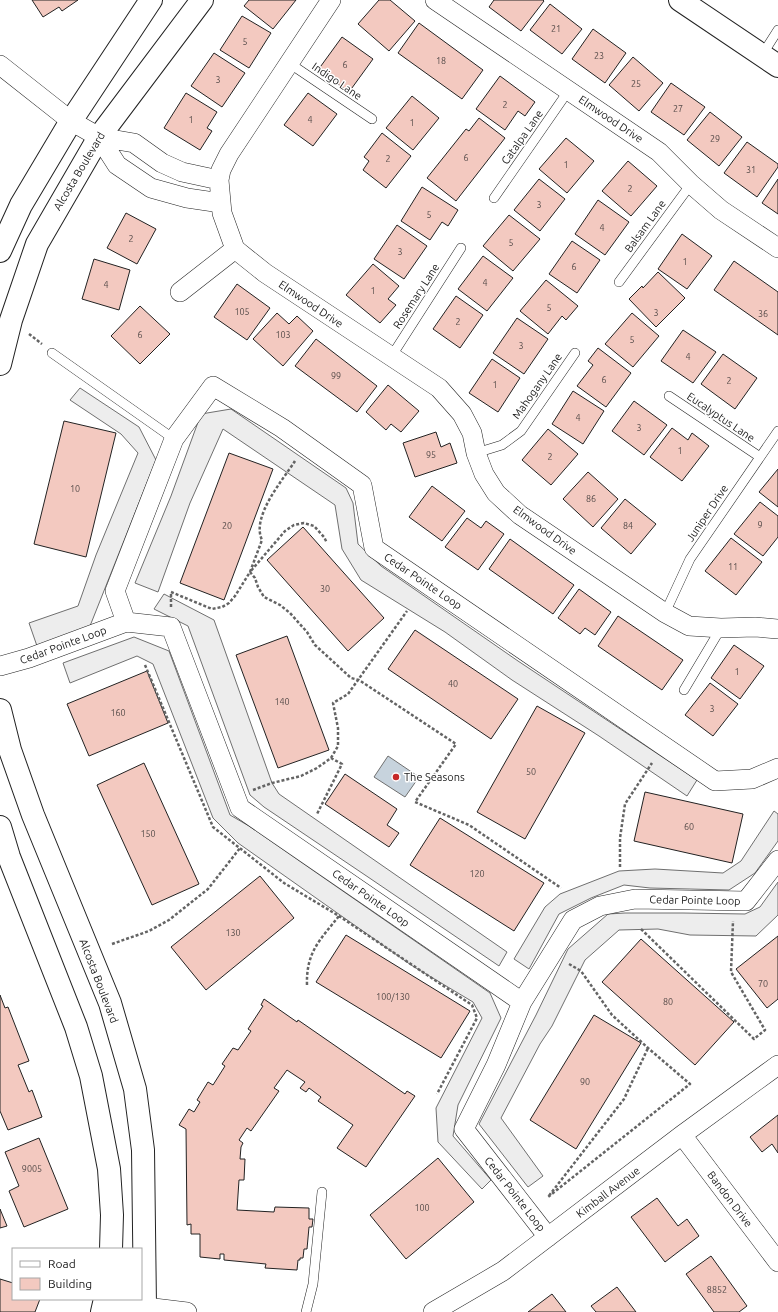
<svg xmlns="http://www.w3.org/2000/svg" width="778" height="1312" viewBox="0 0 778 1312" font-family="Ubuntu,sans-serif">
  <style>
    .parking { fill: #ededed; stroke: #6f6f6f }
    .water { fill: #c7d3dd; stroke: #6f6f6f }
    .building { fill: #f3c9c0; stroke: #222 }
    .lines { fill: none; stroke-linecap: round; stroke-linejoin: round }
    .lane-casing { stroke: #222; stroke-width: 10 }
    .street-casing { stroke: #222; stroke-width: 20 }
    .secondary-casing { stroke: #222; stroke-width: 24 }
    .path { stroke: #646464; stroke-width: 2.5; stroke-dasharray: 3 2; stroke-linecap: butt }
    .lane { stroke: #fff; stroke-width: 9 }
    .street { stroke: #fff; stroke-width: 19 }
    .secondary { stroke: #fff; stroke-width: 22 }
    .poi-dot { fill: #c62828; stroke: #fff; stroke-width: 1.5 }
    .labels { text-anchor: middle; dominant-baseline: central; stroke-width: 3; stroke-linejoin: round; paint-order: stroke }
    .number-label { font-size: 9px; fill: #564c4a }
    .street-label { font-size: 11px; fill: #222; stroke: #fff }
    .poi-label { font-size: 11px; fill: #222; stroke: #fff; text-anchor: start }
  </style>
  <rect width="100%" height="100%" fill="#fff"/>
  <path class="parking" d="M80,388L139,427L156,460L90,626L37,646L29,623L78,606L96,555L138,453L121,434L70,400Z
    M231,409L346,488L353,503L358,544L381,566L518,661L697,780L687,796L599,736L512,680L445,632L361,580L342,549L335,505L223,429L190,503L158,592L135,583L171,496L201,414Z
    M164,594L214,620L272,783L279,794L507,952L499,966L368,877L264,807L250,795L188,626L154,609Z
    M134,637L169,651L230,815L249,826L490,993L501,1018L458,1105L453,1136L491,1180L482,1189L438,1142L436,1108L482,1018L473,1002L411,965L238,843L213,818L153,664L137,656L70,683L63,663Z
    M774,811L778,814V841L755,873L729,890L650,888L624,885L591,898L559,914L529,969L514,959L545,907L560,894L619,871L655,869L723,873L741,861Z
    M778,882V915L756,936L690,935L658,929L619,930L585,960L552,1026L540,1044L501,1118L543,1176L528,1187L479,1124L536,1015L568,949L608,914L625,913H683L745,914L760,907Z"/>
  <path class="water" d="M388,756L419,777L405,797L374,777Z"/>
  <path class="building" d="M32,0H78L62,11L59,7L43,17Z
    M249,0H296L273,29L244,6Z
    M379,0H390L415,21L389,51L358,24Z
    M494,0H543L544,1L521,31L489,7Z
    M550,4L582,29L562,54L530,30Z
    M242,16L271,33L249,68L220,50Z
    M419,23L483,70L462,99L398,53Z
    M593,29L626,53L605,83L572,59Z
    M342,37L373,59L349,92L318,70Z
    M214,53L245,73L222,107L191,86Z
    M633,57L663,83L639,111L609,85Z
    M500,76L535,102L525,116L518,111L505,130L476,109Z
    M671,83L705,107L684,135L651,112Z
    M186,93L217,112L207,128L212,131L200,150L164,128Z
    M308,93L337,114L313,146L284,125Z
    M412,96L439,118L413,150L386,128Z
    M710,112L742,137L719,166L687,140Z
    M479,118L505,138L456,201L427,178L466,129L469,131Z
    M382,133L411,156L386,188L363,170L369,161L364,157Z
    M566,138L594,161L567,193L539,169Z
    M747,142L778,164V167L757,197L724,173Z
    M628,161L657,186L631,216L602,191Z
    M539,179L565,199L540,231L514,210Z
    M778,179V214L762,203Z
    M422,187L458,210L448,226L442,222L430,240L401,221Z
    M598,200L629,222L605,255L575,234Z
    M126,213L156,229L137,264L107,248Z
    M509,215L540,239L513,271L483,246Z
    M397,225L427,246L404,279L374,259Z
    M682,234L712,256L687,289L658,269Z
    M572,241L600,260L577,293L549,274Z
    M483,256L513,278L487,311L458,289Z
    M94,259L130,270L119,310L82,299Z
    M734,261L778,292V335L714,290Z
    M373,264L399,286L388,299L396,305L380,323L346,295Z
    M658,272L685,298L656,327L629,299L642,286L643,288Z
    M546,280L578,306L566,320L562,316L548,334L520,311Z
    M237,284L270,308L247,340L214,317Z
    M456,296L483,315L460,348L433,329Z
    M140,306L170,334L140,364L111,336Z
    M277,313L289,324L297,316L313,331L283,366L253,339Z
    M632,313L659,336L633,367L605,344Z
    M517,318L548,339L524,374L493,353Z
    M683,330L716,352L693,383L661,361Z
    M316,339L377,386L357,412L295,366Z
    M598,348L631,373L606,407L577,386L593,365L588,361Z
    M723,354L757,378L735,409L701,384Z
    M492,359L520,378L498,412L469,393Z
    M388,385L419,411L401,432L391,424L386,430L366,412Z
    M573,391L604,411L583,444L552,424Z
    M634,401L667,425L644,455L612,431Z
    M64,421L116,433L86,557L34,544Z
    M672,428L688,440L692,433L709,446L682,481L650,457Z
    M548,429L578,454L551,485L522,460Z
    M436,432L441,447L450,443L457,463L415,477L403,443Z
    M229,453L273,469L224,600L180,583Z
    M778,469V507L759,492Z
    M588,472L618,499L593,527L563,499Z
    M432,486L465,511L442,541L409,517Z
    M625,499L656,524L631,554L601,528Z
    M760,502L778,516V537L763,556L734,534Z
    M467,518L481,528L486,521L504,534L478,570L445,547Z
    M303,527L384,618L348,651L267,560Z
    M731,538L762,562L736,595L705,571Z
    M510,539L574,585L553,614L489,569Z
    M579,589L611,612L595,635L585,628L580,634L558,618Z
    M618,616L683,660L662,690L598,646Z
    M415,630L518,699L491,739L388,669Z
    M287,636L329,750L278,768L236,655Z
    M734,645L764,666L740,699L711,678Z
    M147,671L168,723L89,756L67,704Z
    M710,683L738,704L713,736L685,715Z
    M537,706L585,733L525,839L477,812Z
    M144,763L199,884L152,905L97,785Z
    M345,774L397,809L387,825L399,833L389,847L325,804Z
    M645,792L743,814L732,863L634,841Z
    M440,818L544,883L514,931L410,865Z
    M260,876L294,918L206,990L171,947Z
    M346,935L470,1011L441,1058L316,982Z
    M778,936V999L767,1008L736,969Z
    M641,939L734,1022L695,1065L602,982Z
    M0,995L5,1008L8,1007L29,1061L18,1065L29,1092L32,1090L42,1117L8,1130L0,1111Z
    M264,999L297,1022L298,1020L405,1094L407,1091L415,1096L366,1167L337,1148L353,1125L318,1101L321,1097L309,1088L306,1092L300,1088L305,1082L287,1070L274,1088L279,1091L251,1131L247,1128L239,1140L243,1143L241,1147L240,1159H245L244,1180H239L237,1210L274,1212L275,1207L309,1208V1219H313L312,1227H309L307,1249H304L303,1258H300V1260H298L297,1270L265,1268L266,1264L224,1260V1254H220V1259L200,1257V1234H191V1224L187,1225L186,1129L179,1125L189,1109L194,1112L200,1102L197,1100L208,1082L213,1085L225,1066L222,1064L233,1048L238,1050L251,1031L248,1029L263,1006L261,1005Z
    M594,1015L641,1043L576,1149L530,1120Z
    M778,1115V1153L772,1144L762,1152L750,1137Z
    M39,1138L68,1209L24,1227L9,1191L19,1186L5,1152Z
    M438,1158L474,1202L406,1259L370,1215Z
    M657,1198L678,1226L687,1219L699,1236L665,1262L631,1217Z
    M0,1209L7,1226L0,1228Z
    M711,1256L747,1306L739,1312H714L686,1274Z
    M0,1279L13,1283V1299H40L35,1312H0Z
    M617,1287L636,1312H596L591,1306Z
    M552,1294L566,1312H528Z"/>
  <g class="lines">
    <g class="lane-casing">
      <path id="lane" d="M762,55L778,30
        M289,63L372,119
        M494,198L569,90
        M619,282L691,184
        M52,353L174,439
        M391,357L461,248
        M669,396L760,457
        M476,453L502,445L521,431L575,353
        M665,613L690,559L778,431
        M684,690L721,628
        M306,1312L313,1284L322,1192"/>
    </g>
    <g class="street-casing">
      <path id="street" d="M331,0L229,154L221,170L219,180L222,213L235,249L265,273L439,388L462,414L472,433L476,453L484,474L496,493L520,515L665,613L689,626L721,628L755,627L778,629
        M435,0L659,152L691,184L721,210L778,248
        M0,65L71,121L99,137L134,143L162,163L182,172L219,180
        M99,137L117,165L151,188L187,198L221,203
        M180,292L235,249
        M126,622L115,591L174,439L213,386L282,428L362,485L374,548L715,781L752,779L778,768
        M0,666L29,658L126,622L171,627L240,808L522,1002L573,920L600,906L635,899L746,901L778,860
        M522,1002L496,1065L464,1129L548,1237
        M682,1135L778,1262
        M104,1302L187,1312
        M433,1312L503,1271L682,1135L778,1065"/>
    </g>
    <g class="secondary-casing">
      <path id="secondary" d="M680,0L778,66
        M0,251L21,205L71,121L151,0
        M0,364L11,320L37,244L99,137L202,0
        M0,710L10,750L33,815L110,1003L135,1089L143,1150L145,1306L144,1312
        M0,827L9,857L76,1027L91,1076L109,1169L112,1215L111,1249
        M102,1312L105,1299"/>
    </g>
    <path class="path" d="M29,334L42,344
      M295,461C282,481 251,517 262,540L250,572L285,531L294,525L304,523L314,526L324,537L327,543
      M171,607V592L212,609L222,607L229,603L235,596L250,572L255,578L258,587L264,597L280,605L290,613L307,632L315,645L351,678L359,680L456,744L415,802L469,825L561,888
      M145,665L213,827L284,883L339,916L472,1005L477,1018L437,1094
      M331,758L338,746V728L333,703L348,694L407,611
      M253,790L272,783L301,776L317,768L331,758L342,764L317,814
      M620,867V838L625,804L652,763
      M641,929L754,1039L765,1030L731,972L733,921
      M112,944L149,931L169,920L208,889L240,848
      M569,964L581,971L612,1015L648,1048L690,1084L548,1197L624,1099L648,1048
      M307,985C306,952 320,940 339,916"/>
    <use href="#lane" class="lane"/>
    <use href="#street" class="street"/>
    <use href="#secondary" class="secondary"/>
  </g>
  <circle class="poi-dot" cx="396" cy="777" r="4"/>
  <g class="labels">
    <g class="number-label">
      <text x="556" y="29">21</text>
      <text x="245" y="42">5</text>
      <text x="599" y="56">23</text>
      <text x="441" y="61">18</text>
      <text x="345" y="65">6</text>
      <text x="218" y="80">3</text>
      <text x="636" y="84">25</text>
      <text x="505" y="105">2</text>
      <text x="678" y="109">27</text>
      <text x="191" y="120">1</text>
      <text x="310" y="120">4</text>
      <text x="412" y="123">1</text>
      <text x="715" y="139">29</text>
      <text x="466" y="158">6</text>
      <text x="388" y="159">2</text>
      <text x="566" y="165">1</text>
      <text x="751" y="170">31</text>
      <text x="630" y="189">2</text>
      <text x="539" y="205">3</text>
      <text x="429" y="215">5</text>
      <text x="602" y="228">4</text>
      <text x="131" y="239">2</text>
      <text x="511" y="243">5</text>
      <text x="400" y="252">3</text>
      <text x="685" y="262">1</text>
      <text x="574" y="267">6</text>
      <text x="485" y="283">4</text>
      <text x="106" y="285">4</text>
      <text x="373" y="291">1</text>
      <text x="549" y="308">5</text>
      <text x="242" y="312">105</text>
      <text x="656" y="313">3</text>
      <text x="763" y="314">36</text>
      <text x="458" y="322">2</text>
      <text x="140" y="335">6</text>
      <text x="283" y="335">103</text>
      <text x="632" y="340">5</text>
      <text x="521" y="346">3</text>
      <text x="688" y="357">4</text>
      <text x="336" y="376">99</text>
      <text x="604" y="380">6</text>
      <text x="729" y="381">2</text>
      <text x="495" y="385">1</text>
      <text x="578" y="418">4</text>
      <text x="639" y="428">3</text>
      <text x="680" y="451">1</text>
      <text x="431" y="455">95</text>
      <text x="550" y="457">2</text>
      <text x="75" y="489">10</text>
      <text x="591" y="499">86</text>
      <text x="760" y="525">9</text>
      <text x="227" y="526">20</text>
      <text x="628" y="526">84</text>
      <text x="733" y="567">11</text>
      <text x="325" y="589">30</text>
      <text x="737" y="672">1</text>
      <text x="453" y="684">40</text>
      <text x="282" y="702">140</text>
      <text x="712" y="709">3</text>
      <text x="118" y="713">160</text>
      <text x="531" y="772">50</text>
      <text x="689" y="827">60</text>
      <text x="148" y="834">150</text>
      <text x="477" y="874">120</text>
      <text x="233" y="933">130</text>
      <text x="763" y="984">70</text>
      <text x="393" y="997">100/130</text>
      <text x="668" y="1002">80</text>
      <text x="585" y="1082">90</text>
      <text x="32" y="1169">9005</text>
      <text x="422" y="1208">100</text>
      <text x="717" y="1290">8852</text>
    </g>
    <g class="street-label">
      <text transform="translate(337 81) rotate(34)">Indigo Lane</text>
      <text transform="translate(611 119) rotate(34)">Elmwood Drive</text>
      <text transform="translate(522 137) rotate(-55)">Catalpa Lane</text>
      <text transform="translate(79 171) rotate(-59)">Alcosta Boulevard</text>
      <text transform="translate(645 226) rotate(-54)">Balsam Lane</text>
      <text transform="translate(416 296) rotate(-57)">Rosemary Lane</text>
      <text transform="translate(311 304) rotate(34)">Elmwood Drive</text>
      <text transform="translate(537 386) rotate(-55)">Mahogany Lane</text>
      <text transform="translate(721 417) rotate(34)">Eucalyptus Lane</text>
      <text transform="translate(707 513) rotate(-56)">Juniper Drive</text>
      <text transform="translate(545 530) rotate(36)">Elmwood Drive</text>
      <text transform="translate(423 581) rotate(34)">Cedar Pointe Loop</text>
      <text transform="translate(63 645) rotate(-20)">Cedar Pointe Loop</text>
      <text transform="translate(371 898) rotate(35)">Cedar Pointe Loop</text>
      <text transform="translate(695 900) rotate(1)">Cedar Pointe Loop</text>
      <text transform="translate(99 981) rotate(69)">Alcosta Boulevard</text>
      <text transform="translate(608 1192) rotate(-37)">Kimball Avenue</text>
      <text transform="translate(515 1194) rotate(52)">Cedar Pointe Loop</text>
      <text transform="translate(730 1199) rotate(53)">Bandon Drive</text>
    </g>
    <g class="poi-label">
      <text x="404" y="777">The Seasons</text>
    </g>
  </g>
  <rect x="12" y="1248" width="130" height="52" fill="#ffffff" stroke="#a7a7a7"/>
  <rect x="20" y="1261" width="20" height="6" fill="#ffffff" stroke="#a7a7a7"/>
  <text x="48" y="1268" font-size="12" fill="#222222">Road</text>
  <rect x="20" y="1278" width="20" height="12" fill="#f3c9c0" stroke="#a7a7a7"/>
  <text x="48" y="1288" font-size="12" fill="#222222">Building</text>
</svg>
